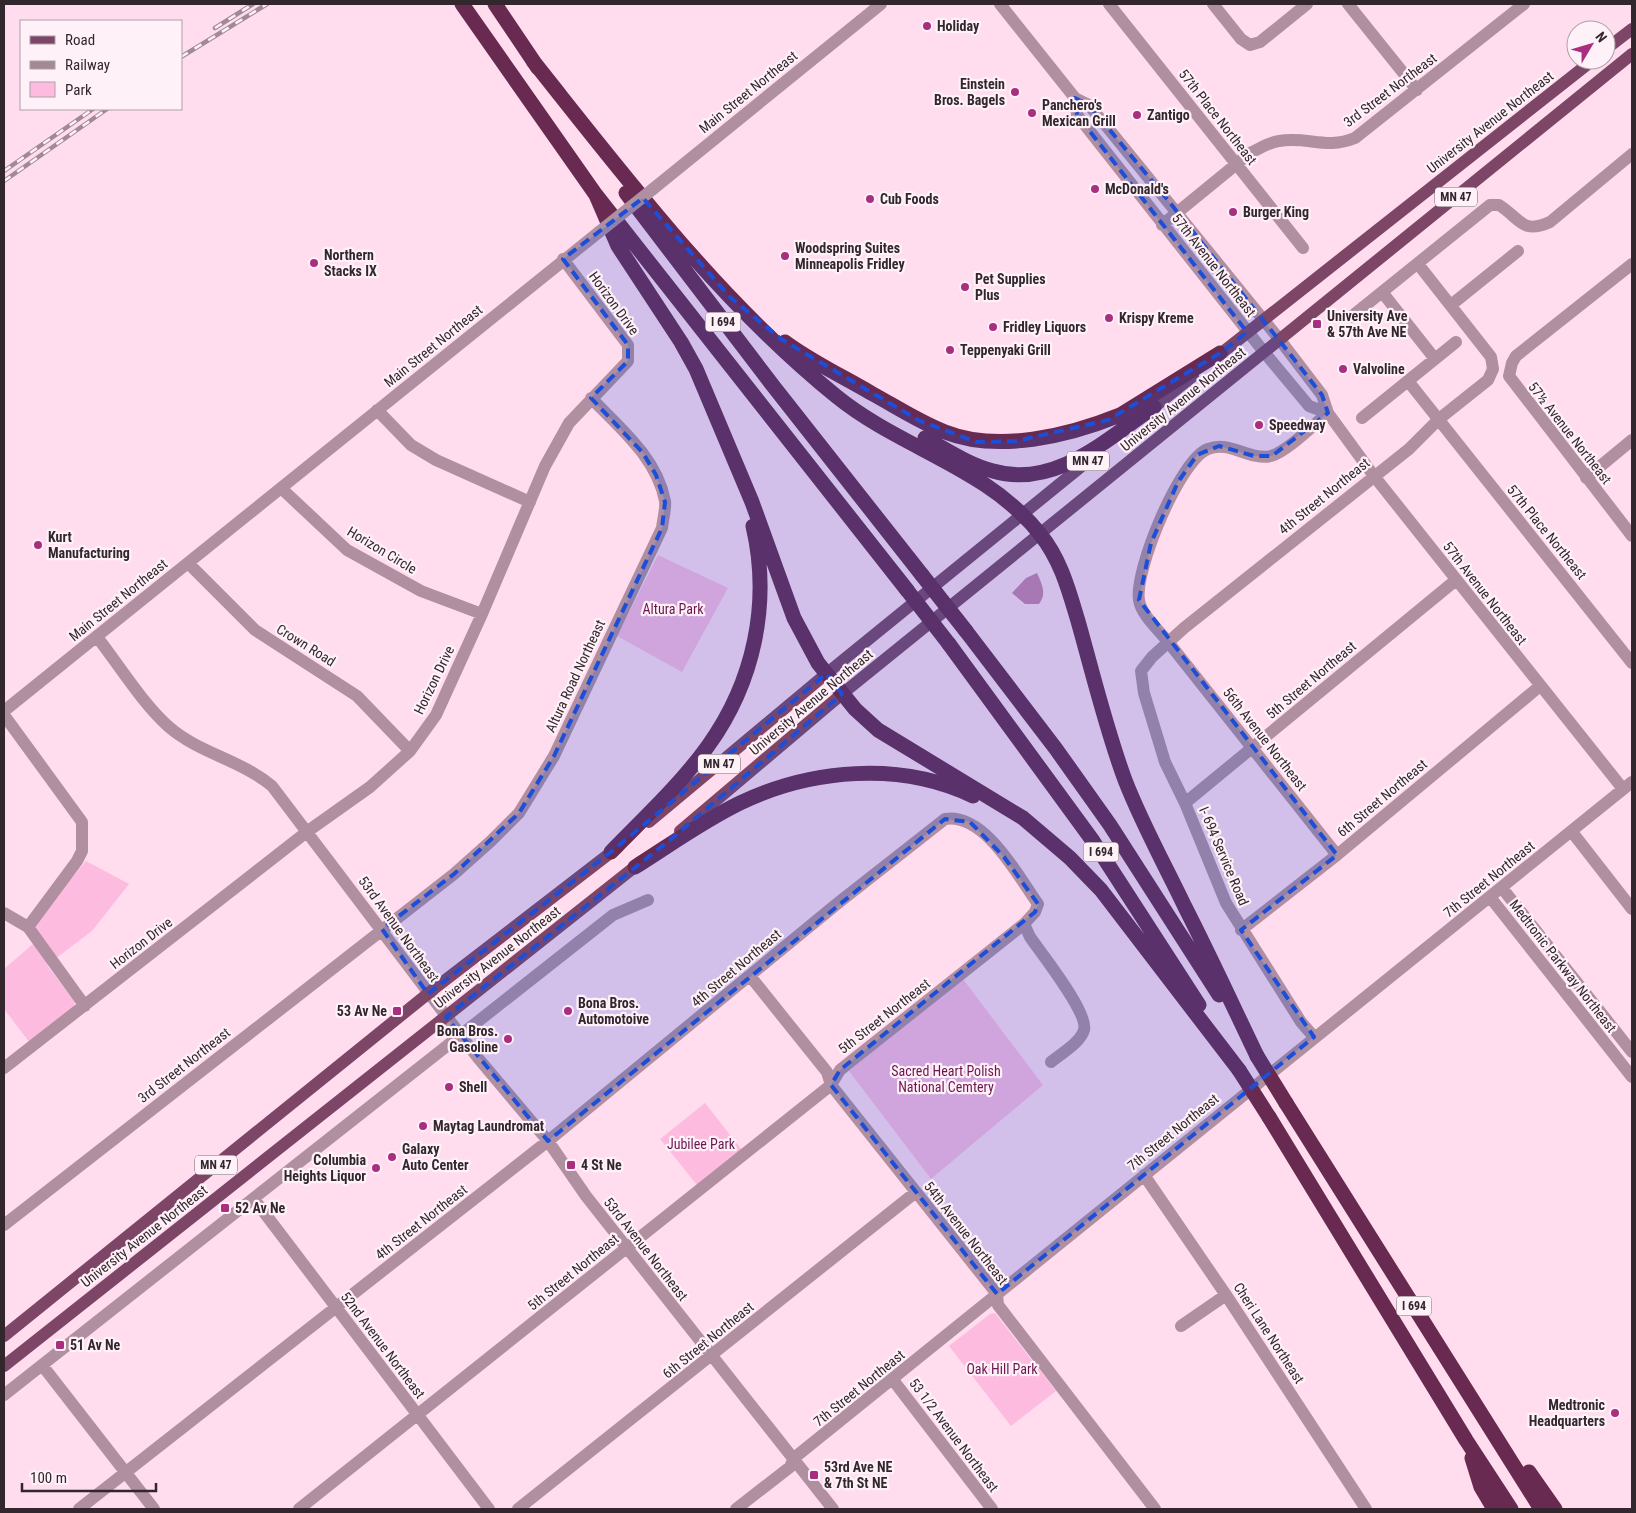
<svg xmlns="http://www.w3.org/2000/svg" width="1636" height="1513" viewBox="0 0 1636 1513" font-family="'Roboto Condensed',sans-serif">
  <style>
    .green { fill: #fdbbe0 }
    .water { fill: #ca82ac }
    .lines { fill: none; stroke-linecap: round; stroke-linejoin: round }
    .minor { stroke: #b08fa1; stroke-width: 12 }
    .major { stroke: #7d4566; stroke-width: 12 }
    .highway { stroke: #692a51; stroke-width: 15 }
    .rail-casing { stroke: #a18996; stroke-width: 4.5 }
    .rail { stroke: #fff1f8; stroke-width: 2.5; stroke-dasharray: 8; stroke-linecap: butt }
    .minor-bridge { stroke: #b08fa1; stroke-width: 12 }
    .highway-bridge { stroke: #692a51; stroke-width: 15 }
    .marked { fill: #1d4ed8; fill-opacity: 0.2; stroke: #1d4ed8; stroke-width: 4; stroke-dasharray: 10 6; stroke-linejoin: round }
    .poi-dot { fill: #a92e80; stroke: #fff1f8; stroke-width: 2 }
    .labels { text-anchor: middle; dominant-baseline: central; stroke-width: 4.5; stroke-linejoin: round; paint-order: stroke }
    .shield { fill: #fff1f8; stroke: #70646b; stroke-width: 1 }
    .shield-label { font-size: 12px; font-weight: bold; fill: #33272e }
    .poi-label { font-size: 14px; font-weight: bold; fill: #33272e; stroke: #fff1f8; text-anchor: start }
    .street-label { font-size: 14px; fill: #33272e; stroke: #fff1f8 }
    .park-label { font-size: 14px; fill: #6c1650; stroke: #fff1f8 }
  </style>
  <rect width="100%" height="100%" fill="#ffddef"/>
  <path class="green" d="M658,555L728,588L682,672L617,636Z
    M86,861L129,884L92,931L47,965L75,1002L73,1009L30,1043L4,1009V969L40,938L34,932L35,922Z
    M963,979L1043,1085L931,1179L849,1071Z
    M705,1103L742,1150L697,1185L660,1139Z
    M995,1313L1056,1391L1011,1426L949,1346L990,1314Z"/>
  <path class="water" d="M1037,573C1042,584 1047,594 1039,604H1025L1012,593L1026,578Z"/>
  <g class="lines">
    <path class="minor" d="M1000,4L1075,98L1089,105L1103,122L1280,340L1322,395L1328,413L1374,476L1623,789
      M1109,4L1303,248
      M1213,4L1241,39L1250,45L1260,42L1307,4
      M1348,4L1417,90
      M1075,98L1077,115L1264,352L1309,406L1328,413
      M653,189L881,4
      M1162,225L1250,153C1259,149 1269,142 1279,141C1308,136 1326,150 1355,138L1524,4
      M1632,264L1516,356L1512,363L1509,376L1632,536
      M1382,292L1435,359
      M1451,305L1518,251
      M1351,317L1490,205H1499C1520,218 1522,235 1550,222L1632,154
      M1408,381L1632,663
      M377,410L411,445L436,460L530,502
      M1328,413C1314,424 1288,451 1271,456C1249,461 1230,440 1208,449C1180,459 1134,571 1139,600C1141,615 1160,631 1169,643L1337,855
      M1362,418L1456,342
      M1586,478L1632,440
      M281,488L347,550L421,591L482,614
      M188,563L255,630L357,696L410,751
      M97,637C119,665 142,703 169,727C199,753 241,760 272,786L478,1058L548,1141L586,1196L833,1509
      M4,711L599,232
      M4,715L82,822V851L77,861L28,927
      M1185,803L1456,580
      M1572,832L1632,909
      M1502,888L1632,1052
      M1490,897L1632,1077
      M4,913L28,927L85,1006
      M1024,924L1030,937C1041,953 1089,1013 1084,1030C1080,1043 1062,1053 1051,1062
      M1241,930L1337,855L1540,686
      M750,976L827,1072L831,1085L997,1294L998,1305L1155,1509
      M1314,1037L1301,1022L1226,903L1185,803L1165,762L1144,693L1141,671L1152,657L1184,628L1409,449L1439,419L1488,380L1493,369L1491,357L1418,264
      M4,1068L308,831L370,787L410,751L436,715L482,614L545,466L569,423L628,361V345L563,259
      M1144,1175L1226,1295L1366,1509
      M254,1199L489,1509
      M4,1225L454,874L491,841L519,813L554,756L662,528C663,519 666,509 665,501C657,458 620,428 591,398
      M1181,1326L1226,1295
      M42,1365L154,1509
      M893,1380L992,1509
      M4,1395L613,915L648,900
      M79,1509L548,1141L838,903L945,819C985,813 1018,876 1038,904L1035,912L1024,924L840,1070L831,1085L299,1509
      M518,1509L916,1192
      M736,1509L790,1467L794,1458L1632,782"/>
    <path class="major" d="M1606,49L1632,29
      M1214,359L1593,60
      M1148,412L1193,376
      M649,822L826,674L1099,452
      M680,831L842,694L1632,54
      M4,1336L435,988L618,847
      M4,1366L641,862"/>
    <path class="highway" d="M462,4L596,195L907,590
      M495,4L538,68
      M533,61C627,179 718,300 836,396C901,449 987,467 1040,534C1061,560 1069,591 1078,621C1093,674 1106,729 1125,780C1142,824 1165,865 1185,907C1210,956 1233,1006 1257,1056
      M626,193L774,387L922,575
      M596,195L618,246L681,342L696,369L752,502L794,618L818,663L855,709L878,730L1023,818L1070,858L1101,890L1239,1070
      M785,342C812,362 842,376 871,393C895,406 919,422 945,432C998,453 1068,436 1120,415L1220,353
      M925,438C947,450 969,465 993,471C1055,489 1107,439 1154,407
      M966,631L1056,749L1110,825L1219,995
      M949,644L1093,841L1199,1005
      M611,852C644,818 680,785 708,746C754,682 771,603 753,526
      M635,867C670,845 703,821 740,803C811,769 900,761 973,796
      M1286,1103L1541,1509
      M1269,1117L1466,1440L1511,1509
      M1472,1458L1481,1487L1494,1509
      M1529,1472L1555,1509"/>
    <g class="rail-casing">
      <path id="rail" d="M215,28L253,4
        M181,57L267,4
        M4,171L93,109
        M4,181L107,109"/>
    </g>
    <use href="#rail" class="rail"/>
    <path class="minor-bridge" d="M599,232L653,189"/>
    <path class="highway-bridge" d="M922,575L966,631
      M907,590L949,644
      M1257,1056L1286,1103
      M1239,1070L1269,1117"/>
  </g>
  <path class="marked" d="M1075,98L1089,105L1167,199L1290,354L1322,395L1328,413L1272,456H1254L1219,446L1197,455L1178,482L1151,543L1139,600L1337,855L1241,930L1314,1037L997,1294L831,1085L840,1070L1035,912L1038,904L1004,857L970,822L945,819L548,1141L446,1017L671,839L842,694L826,674L611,852L428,994L382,929L454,874L519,813L554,756L662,528L665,502L656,475L643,453L591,398L628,361V345L563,259L643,198L730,297L781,339L920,421L977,442L1016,441L1108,420L1220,353L1247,332L1077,115Z"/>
  <g class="poi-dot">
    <circle cx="927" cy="26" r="5"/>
    <circle cx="1015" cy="92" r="5"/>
    <circle cx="1032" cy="113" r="5"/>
    <circle cx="1137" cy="115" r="5"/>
    <circle cx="1095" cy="189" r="5"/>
    <circle cx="870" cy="199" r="5"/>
    <circle cx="1233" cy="212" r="5"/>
    <circle cx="785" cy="256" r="5"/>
    <circle cx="314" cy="263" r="5"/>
    <circle cx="965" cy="287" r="5"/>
    <circle cx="1109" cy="318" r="5"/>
    <rect x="1312" y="319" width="10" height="10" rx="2.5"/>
    <circle cx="993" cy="327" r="5"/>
    <circle cx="950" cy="350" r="5"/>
    <circle cx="1343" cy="369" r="5"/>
    <circle cx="1259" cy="425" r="5"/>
    <circle cx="38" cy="545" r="5"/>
    <rect x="392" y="1006" width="10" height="10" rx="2.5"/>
    <circle cx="568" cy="1011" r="5"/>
    <circle cx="508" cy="1039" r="5"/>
    <circle cx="449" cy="1087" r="5"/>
    <circle cx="423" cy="1126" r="5"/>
    <circle cx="392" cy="1157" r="5"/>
    <rect x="566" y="1160" width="10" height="10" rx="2.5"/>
    <circle cx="376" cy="1168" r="5"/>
    <rect x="220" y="1203" width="10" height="10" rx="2.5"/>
    <rect x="55" y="1340" width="10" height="10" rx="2.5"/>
    <circle cx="1615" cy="1413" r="5"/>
    <rect x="809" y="1470" width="10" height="10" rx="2.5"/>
  </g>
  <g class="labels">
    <g class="shield">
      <rect x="1435" y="187.5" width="42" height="19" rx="4"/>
      <rect x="705.5" y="312.5" width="35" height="19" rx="4"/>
      <rect x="1067" y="451.5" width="42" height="19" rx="4"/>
      <rect x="698" y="754.5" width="42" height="19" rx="4"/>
      <rect x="1083.5" y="842.5" width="35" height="19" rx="4"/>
      <rect x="195" y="1155.5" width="42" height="19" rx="4"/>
      <rect x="1396.5" y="1296.5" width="35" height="19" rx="4"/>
    </g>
    <g class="shield-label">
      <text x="1456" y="197">MN 47</text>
      <text x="723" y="322">I 694</text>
      <text x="1088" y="461">MN 47</text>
      <text x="719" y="764">MN 47</text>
      <text x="1101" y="852">I 694</text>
      <text x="216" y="1165">MN 47</text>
      <text x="1414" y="1306">I 694</text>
    </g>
    <g class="poi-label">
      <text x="937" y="26">Holiday</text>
      <text x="1005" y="84" text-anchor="end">Einstein<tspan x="1005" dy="16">Bros. Bagels</tspan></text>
      <text x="1042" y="105">Panchero's<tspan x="1042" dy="16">Mexican Grill</tspan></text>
      <text x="1147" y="115">Zantigo</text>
      <text x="1105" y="189">McDonald's</text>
      <text x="880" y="199">Cub Foods</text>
      <text x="1243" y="212">Burger King</text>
      <text x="795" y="248">Woodspring Suites<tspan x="795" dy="16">Minneapolis Fridley</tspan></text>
      <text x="324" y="255">Northern<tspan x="324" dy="16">Stacks IX</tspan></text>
      <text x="975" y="279">Pet Supplies<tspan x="975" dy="16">Plus</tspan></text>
      <text x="1327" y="316">University Ave<tspan x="1327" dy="16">&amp; 57th Ave NE</tspan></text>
      <text x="1119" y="318">Krispy Kreme</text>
      <text x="1003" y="327">Fridley Liquors</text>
      <text x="960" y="350">Teppenyaki Grill</text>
      <text x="1353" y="369">Valvoline</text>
      <text x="1269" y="425">Speedway</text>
      <text x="48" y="537">Kurt<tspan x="48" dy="16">Manufacturing</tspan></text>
      <text x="578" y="1003">Bona Bros.<tspan x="578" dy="16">Automotoive</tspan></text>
      <text x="387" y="1011" text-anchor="end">53 Av Ne</text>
      <text x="498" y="1031" text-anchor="end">Bona Bros.<tspan x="498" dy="16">Gasoline</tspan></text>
      <text x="459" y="1087">Shell</text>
      <text x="433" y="1126">Maytag Laundromat</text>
      <text x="402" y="1149">Galaxy<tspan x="402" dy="16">Auto Center</tspan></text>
      <text x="366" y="1160" text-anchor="end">Columbia<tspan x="366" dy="16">Heights Liquor</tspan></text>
      <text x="581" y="1165">4 St Ne</text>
      <text x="235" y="1208">52 Av Ne</text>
      <text x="70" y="1345">51 Av Ne</text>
      <text x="1605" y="1405" text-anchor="end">Medtronic<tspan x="1605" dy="16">Headquarters</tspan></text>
      <text x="824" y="1467">53rd Ave NE<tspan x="824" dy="16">&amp; 7th St NE</tspan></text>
    </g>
    <g class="street-label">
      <text transform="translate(1390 90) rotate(-37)">3rd Street Northeast</text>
      <text transform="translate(748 92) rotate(-39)">Main Street Northeast</text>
      <text transform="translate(1218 117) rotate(52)">57th Place Northeast</text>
      <text transform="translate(1490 122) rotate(-38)">University Avenue Northeast</text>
      <text transform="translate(1214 265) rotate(52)">57th Avenue Northeast</text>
      <text transform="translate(614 303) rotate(54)">Horizon Drive</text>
      <text transform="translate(433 346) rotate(-39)">Main Street Northeast</text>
      <text transform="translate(1183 399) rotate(-39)">University Avenue Northeast</text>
      <text transform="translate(1570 433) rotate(52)">57½ Avenue Northeast</text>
      <text transform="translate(1324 496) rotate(-39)">4th Street Northeast</text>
      <text transform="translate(1547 532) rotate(51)">57th Place Northeast</text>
      <text transform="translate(382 550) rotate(31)">Horizon Circle</text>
      <text transform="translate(1485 593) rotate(52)">57th Avenue Northeast</text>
      <text transform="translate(118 600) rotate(-39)">Main Street Northeast</text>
      <text transform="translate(306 645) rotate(32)">Crown Road</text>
      <text transform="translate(575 676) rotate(-65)">Altura Road Northeast</text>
      <text transform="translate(434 680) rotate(-64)">Horizon Drive</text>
      <text transform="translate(1311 680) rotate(-40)">5th Street Northeast</text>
      <text transform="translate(811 702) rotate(-40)">University Avenue Northeast</text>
      <text transform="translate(1265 739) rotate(52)">56th Avenue Northeast</text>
      <text transform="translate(1382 798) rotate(-40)">6th Street Northeast</text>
      <text transform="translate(1224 856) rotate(67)">I- 694 Service Road</text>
      <text transform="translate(1489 879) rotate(-39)">7th Street Northeast</text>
      <text transform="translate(399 929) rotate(54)">53rd Avenue Northeast</text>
      <text transform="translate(141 943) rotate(-38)">Horizon Drive</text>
      <text transform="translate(497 957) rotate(-38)">University Avenue Northeast</text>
      <text transform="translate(1563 966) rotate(52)">Medtronic Parkway Northeast</text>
      <text transform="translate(736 968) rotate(-40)">4th Street Northeast</text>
      <text transform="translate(884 1016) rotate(-38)">5th Street Northeast</text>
      <text transform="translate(184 1065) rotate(-38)">3rd Street Northeast</text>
      <text transform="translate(1173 1132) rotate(-39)">7th Street Northeast</text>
      <text transform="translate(421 1222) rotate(-38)">4th Street Northeast</text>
      <text transform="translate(966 1233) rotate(52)">54th Avenue Northeast</text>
      <text transform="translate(144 1236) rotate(-38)">University Avenue Northeast</text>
      <text transform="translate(646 1249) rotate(52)">53rd Avenue Northeast</text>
      <text transform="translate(573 1272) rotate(-39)">5th Street Northeast</text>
      <text transform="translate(1269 1333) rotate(57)">Cheri Lane Northeast</text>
      <text transform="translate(708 1340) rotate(-39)">6th Street Northeast</text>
      <text transform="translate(383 1345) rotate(53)">52nd Avenue Northeast</text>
      <text transform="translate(859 1388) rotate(-39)">7th Street Northeast</text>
      <text transform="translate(954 1435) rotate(53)">53 1/2 Avenue Northeast</text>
    </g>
    <g class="park-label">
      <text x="673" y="609">Altura Park</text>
      <text x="946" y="1071">Sacred Heart Polish<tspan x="946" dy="16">National Cemtery</tspan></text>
      <text x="701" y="1144">Jubilee Park</text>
      <text x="1002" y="1369">Oak Hill Park</text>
    </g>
  </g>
  <rect width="1636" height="1513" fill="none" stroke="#33272e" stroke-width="10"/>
  <rect x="20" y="20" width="162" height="90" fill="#fff1f8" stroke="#ada0a7"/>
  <rect x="30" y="36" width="25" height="8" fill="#7d4566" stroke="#ada0a7"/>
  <text x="65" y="45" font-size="15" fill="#33272e">Road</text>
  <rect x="30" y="61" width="25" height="8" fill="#a18996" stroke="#ada0a7"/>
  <text x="65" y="70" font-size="15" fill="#33272e">Railway</text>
  <rect x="30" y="82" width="25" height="15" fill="#fdbbe0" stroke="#ada0a7"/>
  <text x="65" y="95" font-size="15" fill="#33272e">Park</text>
  <g transform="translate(1591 45) rotate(52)"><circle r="24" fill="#fff1f8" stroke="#ada0a7"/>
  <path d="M0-4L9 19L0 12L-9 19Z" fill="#a92e80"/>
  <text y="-8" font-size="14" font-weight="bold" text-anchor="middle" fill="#33272e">N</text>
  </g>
  <path d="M22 1483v8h134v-8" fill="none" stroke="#33272e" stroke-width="2.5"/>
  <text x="30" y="1483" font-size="15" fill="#33272e" stroke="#fff1f8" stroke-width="4" paint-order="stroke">100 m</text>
</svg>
